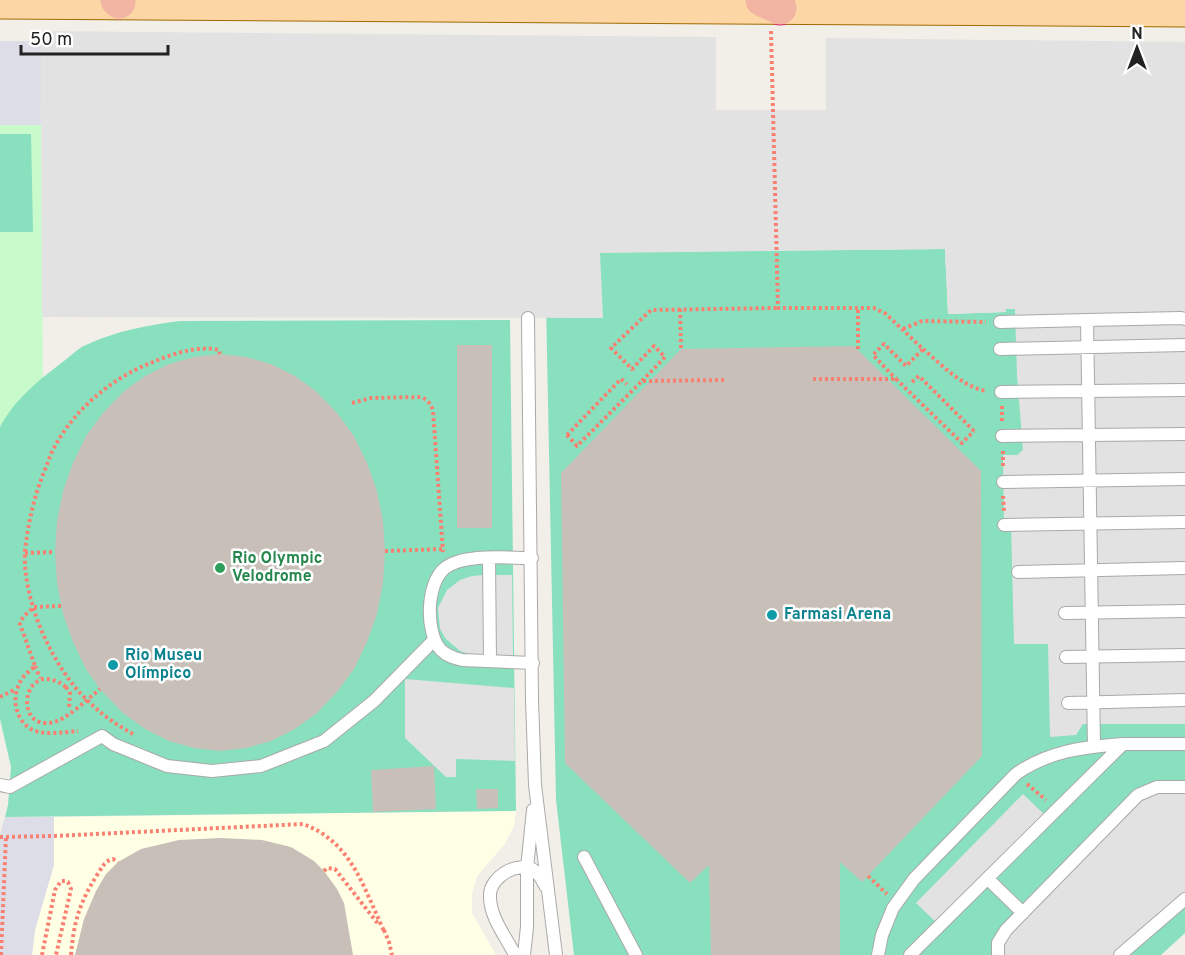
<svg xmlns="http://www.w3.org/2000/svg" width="1185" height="955" viewBox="0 0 1185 955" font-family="Overpass,sans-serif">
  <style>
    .education { fill: #ffffe5 }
    .park { fill: #c8facc }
    .pitch { fill: #88e0be }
    .parking { fill: #e2e2e2 }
    .plaza { fill: #dddde8 }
    .building { fill: #c7bfb8 }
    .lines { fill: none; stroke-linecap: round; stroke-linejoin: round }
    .service-casing { stroke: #a9a9a9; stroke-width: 14 }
    .primary-casing { stroke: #a06b00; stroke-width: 35 }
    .trunk-casing { stroke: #dc2a67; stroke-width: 35 }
    .path { stroke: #fa8072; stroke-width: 4; stroke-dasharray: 3 3; stroke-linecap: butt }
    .service { stroke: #fff; stroke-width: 12 }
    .primary { stroke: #fcd6a4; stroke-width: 33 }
    .trunk { stroke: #f2b4a3; stroke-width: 33 }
    .path-bridge { stroke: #fa8072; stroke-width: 4; stroke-dasharray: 3 3; stroke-linecap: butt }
    .leisure-dot { fill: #2e9e5b; stroke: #fff; stroke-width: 2 }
    .culture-dot { fill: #0f9aa8; stroke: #fff; stroke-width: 2 }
    .labels { text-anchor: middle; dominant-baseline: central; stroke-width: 5; stroke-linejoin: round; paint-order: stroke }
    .leisure-label { font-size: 16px; font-weight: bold; fill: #27864d; stroke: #fff; text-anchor: start }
    .culture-label { font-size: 16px; font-weight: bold; fill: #0d838f; stroke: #fff; text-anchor: start }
  </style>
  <rect width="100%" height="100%" fill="#f2efe9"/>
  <path class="education" d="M516,811L514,826L504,845L477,876L472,894V913L496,955H32L35,930L54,865V817Z"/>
  <path class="park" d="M0,125H41L43,377L21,398L0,427Z"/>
  <path class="pitch" d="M0,134H31L33,232H0Z
    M945,249L948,314L1006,312L1005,309L1185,305V933L1161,955H574L556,800L545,253Z
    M510,320L516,811L5,817L8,805L11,767L0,719V427C14,400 40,379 64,361C71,356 78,348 86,345C116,331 148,325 180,321Z"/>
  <path class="parking" d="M41,31L716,37V110H826V38L1185,42V724H1083L1076,735L1050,737L1048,644H1014L1011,525H1004L1003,455H1017L1023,450L1017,376L1015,309H1005L1006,312L948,314L945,249L600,253L603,318L42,317Z
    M484,575H512L513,656L469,654L460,651L446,639L440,629L438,608L447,590L460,580L472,576Z
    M405,679L514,688L515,761L456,759V777H446L405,738Z
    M1185,787V899L1120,955H998L1006,930L1138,795Z
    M1023,794L1045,815L938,924L916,903Z"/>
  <path class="plaza" d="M0,41H41V125H0Z
    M5,817H54V865L35,930L32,955H0V834Z"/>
  <path class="building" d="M457,345H492V528H457Z
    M854,346L981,471L982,756L862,882L840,862V955H711L709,865L690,883L565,763L561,473L681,349Z
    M220,354L246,357L271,364L295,376L317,392L337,413L354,436L367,463L377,491L383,521L385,552L383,583L377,614L367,642L354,669L337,692L317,713L295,729L271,741L246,748L220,751L194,748L169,741L145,729L123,713L100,689L86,669L73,642L63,614L57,583L55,552L57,521L63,491L73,463L86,436L103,413L123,392L145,376L169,364L194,357Z
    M434,766L436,809L373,812L371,770Z
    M476,789H498V808L477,809Z
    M221,838L262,840L291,847L314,861L324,871L337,889L344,903L353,955H75L84,919L96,891L106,874L118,862L141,849L179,840Z"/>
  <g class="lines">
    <g class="service-casing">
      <path id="service" d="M528,318L532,700L535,785L556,955
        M1000,322L1087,320
        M1000,349L1185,345
        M1001,392L1185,390
        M1002,436L1185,434
        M1003,482L1185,479
        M1004,525L1185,522
        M489,558L490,661
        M532,558C508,558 464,553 445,568C426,583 425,633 441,650C447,656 454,658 462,660L533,663
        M1018,572L1185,568
        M1065,613L1185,611
        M1066,657L1185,655
        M1068,703L1185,700
        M1094,746L1087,320L1181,318L1185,319
        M0,785L10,787L102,736L113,744L167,766L212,771L261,766L324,741L374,701L434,640
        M584,857L636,955
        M988,879L1023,913
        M515,955C506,937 489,916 490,895C490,877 519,859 535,871C540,875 543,882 546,887
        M524,955L527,927V868L533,810
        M878,955L882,935L893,908L914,879L1016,774C1048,751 1084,747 1123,744
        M910,955L1123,744H1185
        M998,955V943L1006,930L1138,795L1157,787H1185
        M1120,955L1185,899"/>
    </g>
    <g class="primary-casing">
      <path id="primary" d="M0,2L1185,10"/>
    </g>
    <g class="trunk-casing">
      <path id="trunk" d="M117,0L119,2
        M762,0L780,8"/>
    </g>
    <path class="path" d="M771,31L778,308H874L886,314L923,349L906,366L884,344L873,355L896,379
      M680,309L681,349
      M903,329L922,321L986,322
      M858,349V307
      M923,349C942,365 961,386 986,391
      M813,379H895
      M642,381L665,357L654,346L632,369L611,348L651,310L778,308
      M643,381L724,380
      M912,382L919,376L974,431
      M352,403L371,398L421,397C428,400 431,404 433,411L443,552
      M1002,406V422
      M567,435L621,379L627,384
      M1003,451V467
      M1003,496L1004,512
      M385,551L443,549
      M25,553L55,552
      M61,606L34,607L23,617L20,624L35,666C31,670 25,674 22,679C11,695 14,719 31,729C44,736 64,732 78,731
      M35,666L40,678
      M66,687L70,693L69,708
      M0,697L16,689
      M133,734C117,725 102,715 89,702C53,669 22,600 25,551C28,523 34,497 44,472C48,463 50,454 55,446C75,409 113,377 153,362C172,354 199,345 219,350L220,354
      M1027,784L1046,800
      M0,837L54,836L303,824C352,842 363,887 384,931
      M324,871L327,868L335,869L379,925
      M868,876L887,894
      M384,930L389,942L392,955
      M1,955L6,836
      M42,955L55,890L61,881H65L68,882L71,889L56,955
      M71,955C74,921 79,904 97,875C102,868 104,861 113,859L118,862"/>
    <use href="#service" class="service"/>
    <use href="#primary" class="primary"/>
    <use href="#trunk" class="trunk"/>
    <path class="path-bridge" d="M896,379L962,443L974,431
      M567,435L577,446L642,381
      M66,687C23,654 11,733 54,722C67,719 89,698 100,689"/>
  </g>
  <circle class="leisure-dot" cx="220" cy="568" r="6"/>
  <g class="culture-dot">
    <circle cx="772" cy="615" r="6"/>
    <circle cx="113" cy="665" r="6"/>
  </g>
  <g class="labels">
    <g class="leisure-label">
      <text x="232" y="559">Rio Olympic<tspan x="232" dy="18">Velodrome</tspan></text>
    </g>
    <g class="culture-label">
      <text x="784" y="615">Farmasi Arena</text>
      <text x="125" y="656">Rio Museu<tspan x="125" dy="18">Olímpico</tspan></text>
    </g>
  </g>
  <g transform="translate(1137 48)" stroke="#ffffff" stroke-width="4.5" paint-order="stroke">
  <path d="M0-4.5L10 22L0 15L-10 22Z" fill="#222222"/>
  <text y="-9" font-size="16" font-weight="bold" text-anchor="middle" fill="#222222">N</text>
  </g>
  <path d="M21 45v9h147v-9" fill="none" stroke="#222222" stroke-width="3"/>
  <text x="30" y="45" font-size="18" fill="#222222" stroke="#ffffff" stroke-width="4.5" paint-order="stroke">50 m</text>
</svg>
